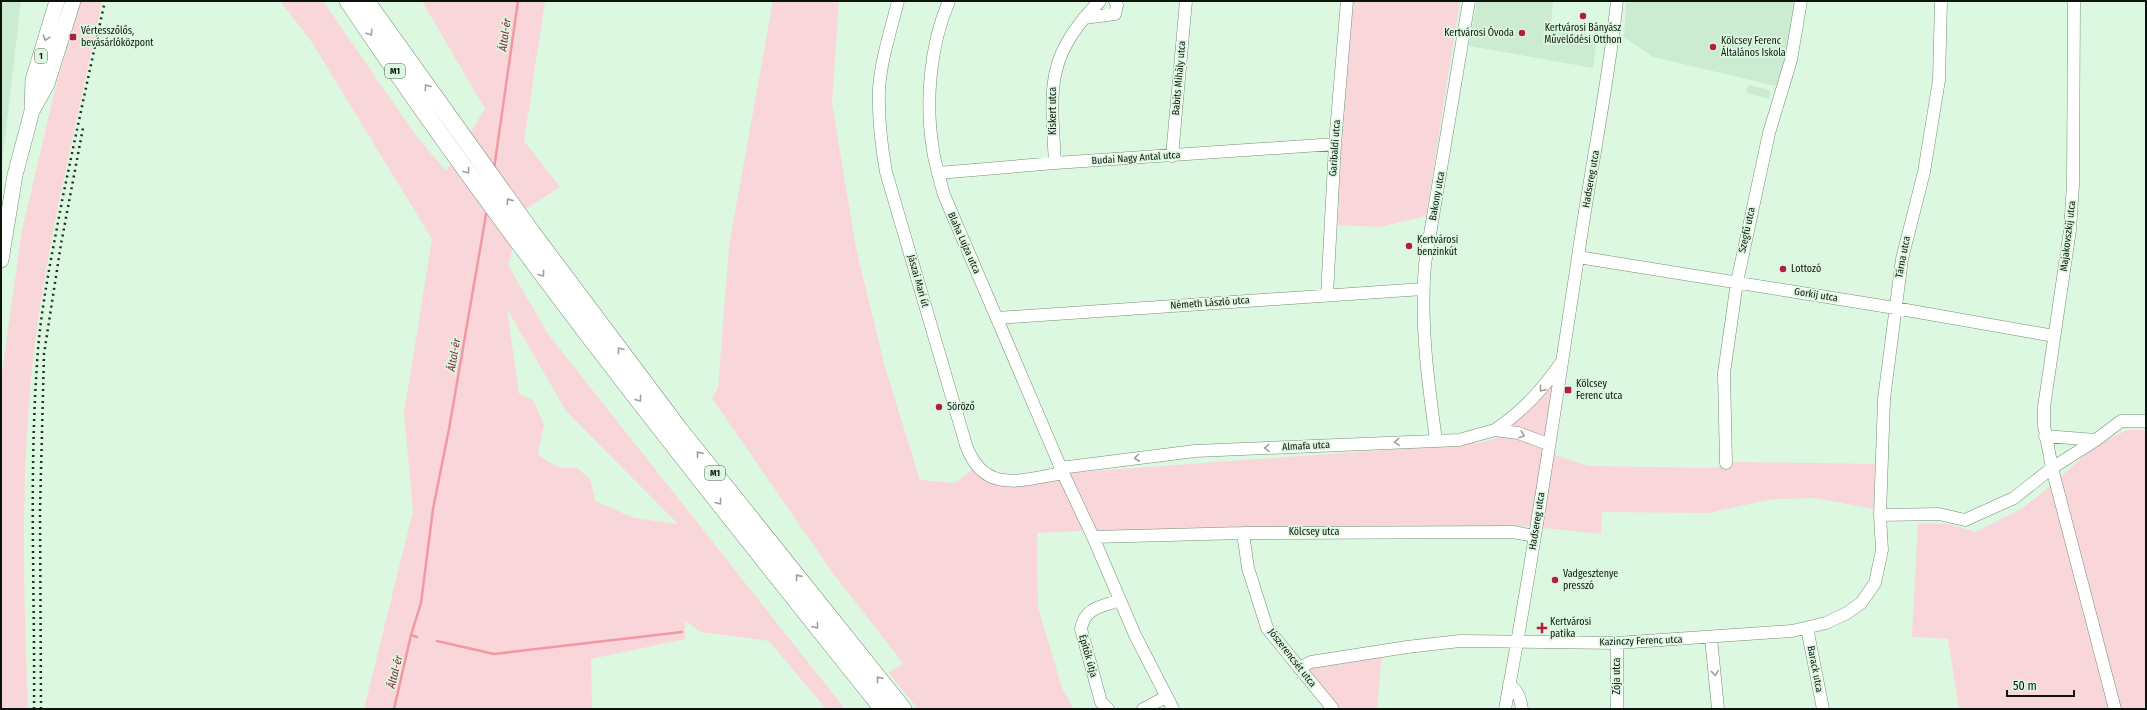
<svg xmlns="http://www.w3.org/2000/svg" width="2147" height="710" viewBox="0 0 2147 710" font-family="'Fira Sans Condensed',sans-serif">
  <style>
    .built { fill: #cbecd0 }
    .green { fill: #f9d6d9; fill-rule: evenodd }
    .lines { fill: none; stroke-linecap: round; stroke-linejoin: round }
    .stream { stroke: #f199a3; stroke-width: 2.5 }
    .minor-casing { stroke: #758d79; stroke-width: 13 }
    .major-casing { stroke: #758d79; stroke-width: 16 }
    .highway-casing { stroke: #758d79; stroke-width: 18 }
    .minor { stroke: #fff; stroke-width: 12 }
    .major { stroke: #fff; stroke-width: 15 }
    .highway { stroke: #fff; stroke-width: 17 }
    .rail { stroke: #212c22; stroke-width: 2.5; stroke-dasharray: 2 4; stroke-linecap: butt }
    .oneway { stroke: #9da19e }
    .poi-dot { fill: #b11e45; stroke: #ddf8e1; stroke-width: 1.5 }
    .labels { text-anchor: middle; dominant-baseline: central; stroke-width: 3.5; stroke-linejoin: round; paint-order: stroke }
    .shield { fill: #ddf8e1; stroke: #4a584c; stroke-width: 1 }
    .shield-label { font-size: 9px; font-weight: bold; fill: #0b140c }
    .poi-label { font-size: 10px; fill: #0b140c; stroke: #ddf8e1; text-anchor: start }
    .street-label { font-size: 10px; fill: #0b140c; stroke: #ddf8e1 }
    .water-label { font-size: 11px; font-style: italic; fill: #862137; stroke: #ddf8e1 }
  </style>
  <rect width="100%" height="100%" fill="#ddf8e1"/>
  <path class="built" d="M1,1H21L1,172Z
    M1477,1H1553L1551,30L1597,36L1593,68L1469,46Z
    M1626,1H1796L1786,60L1776,86L1653,57L1624,37Z
    M1748,85L1771,90L1769,99L1746,93Z"/>
  <path class="green" d="M81,1H102C75,135 39,267 29,404C21,505 24,608 28,709H1V379L22,230L56,86Z
    M280,1H323L417,137L446,171L485,109L422,1H545L524,141L560,187L524,210L508,265L548,334L845,709H826L769,641L701,632L685,620V639L591,659L592,709H364L413,511L404,413L432,239L311,41ZM507,309L566,411L678,524L634,518L595,501L590,479L576,467C559,471 551,464 538,454L544,424L533,400L519,394Z
    M773,1H839L832,103L856,248L885,367L920,480L955,483L974,468L983,475L1067,473L1479,443L1497,438L1552,384L1555,387L1543,451L1588,466L1712,468L1735,462L1875,464L1874,509L1815,498L1773,499L1708,513L1602,512L1601,534L1525,526L1107,532L1098,530L1037,533L1038,607L1062,688L1074,709H918L889,673L903,663L832,572L712,398L718,388L729,246Z
    M1352,1H1460L1426,216L1379,227L1338,225L1340,167Z
    M2127,430H2146V709H1959L1948,639L1912,637L1918,523L1948,524L1976,532L2023,508L2061,477L2093,447Z
    M1382,652L1377,709H1337L1305,669Z"/>
  <g class="lines">
    <path class="stream" d="M494,169L518,1
      M411,635L417,637
      M437,641L494,654L682,632
      M394,709L411,635L421,603L433,509L449,429L487,209"/>
    <g class="minor-casing">
      <path id="minor" d="M898,1C891,30 881,59 879,89C878,117 881,144 886,172L966,445C984,495 1021,480 1063,473
        M949,1C930,45 925,102 933,150C935,165 940,180 944,195L1063,473L1093,537L1135,635L1173,709
        M2074,1L2073,185L2070,230L2044,407V425L2052,468L2115,709
        M1084,18L1115,14L1117,5L1115,1
        M1172,156L1186,1
        M1055,163C1051,90 1044,56 1100,1
        M938,173L1055,163L1335,144
        M1578,257L1895,308L2054,336
        M1327,295L1335,144L1347,1
        M997,318L1423,289
        M1495,430C1522,412 1543,389 1561,363
        M2045,436L2096,440
        M1436,440C1428,382 1420,323 1425,264L1469,1
        M1726,463L1724,373L1737,282L1769,133L1791,60L1801,1
        M1060,468L1195,451L1459,440L1495,430L1518,433L1548,444
        M1880,515L1939,514L1965,520L2014,498L2052,468L2096,440L2121,421H2146
        M1243,533L1248,568L1267,628L1333,709
        M1093,537L1243,533L1513,532L1535,536
        M1807,628L1823,709
        M1711,638L1718,709
        M1617,643V709
        M1299,668L1311,662L1407,647L1460,641L1617,643L1792,631L1826,623L1847,613L1861,603L1875,583L1882,550L1880,515L1884,399L1902,259L1924,172L1939,80L1941,1
        M1509,685C1519,691 1520,699 1522,709
        M1108,709L1101,702L1081,629C1085,607 1101,607 1120,600
        M1143,709L1166,697
        M1505,709C1533,559 1555,408 1578,257C1590,172 1608,87 1617,1"/>
    </g>
    <g class="major-casing">
      <path id="major" d="M32,108L33,80L57,1
        M1,260L15,175L27,130L32,111L47,84L73,1"/>
    </g>
    <g class="highway-casing">
      <path id="highway" d="M348,1C513,247 698,478 883,709
        M366,1L532,233L679,429L903,709"/>
    </g>
    <use href="#minor" class="minor"/>
    <use href="#major" class="major"/>
    <use href="#highway" class="highway"/>
    <path class="rail" d="M34,709C35,594 29,479 37,364C40,310 52,255 62,201C76,134 90,68 105,1
      M41,709L40,510L44,354L61,244L83,128"/>
  </g>
  <defs><path id="oneway-chevron" d="M-2-3.5L2.5 0L-2 3.5" fill="none" stroke-width="1.6" stroke-linecap="round" stroke-linejoin="round"/></defs>
  <g class="oneway">
    <use href="#oneway-chevron" transform="translate(370 33) rotate(56)"/>
    <use href="#oneway-chevron" transform="translate(46 38) rotate(107)"/>
    <use href="#oneway-chevron" transform="translate(427 87) rotate(-126)"/>
    <use href="#oneway-chevron" transform="translate(467 171) rotate(54)"/>
    <use href="#oneway-chevron" transform="translate(509 201) rotate(-125)"/>
    <use href="#oneway-chevron" transform="translate(542 274) rotate(53)"/>
    <use href="#oneway-chevron" transform="translate(620 350) rotate(-127)"/>
    <use href="#oneway-chevron" transform="translate(1542 389) rotate(129)"/>
    <use href="#oneway-chevron" transform="translate(639 399) rotate(52)"/>
    <use href="#oneway-chevron" transform="translate(1522 435) rotate(19)"/>
    <use href="#oneway-chevron" transform="translate(1397 442) rotate(177)"/>
    <use href="#oneway-chevron" transform="translate(1267 448) rotate(177)"/>
    <use href="#oneway-chevron" transform="translate(699 454) rotate(-129)"/>
    <use href="#oneway-chevron" transform="translate(1137 458) rotate(173)"/>
    <use href="#oneway-chevron" transform="translate(719 502) rotate(52)"/>
    <use href="#oneway-chevron" transform="translate(798 577) rotate(-129)"/>
    <use href="#oneway-chevron" transform="translate(816 626) rotate(51)"/>
    <use href="#oneway-chevron" transform="translate(1715 673) rotate(84)"/>
    <use href="#oneway-chevron" transform="translate(879 679) rotate(-129)"/>
  </g>
  <g class="poi-dot">
    <circle cx="1583" cy="16" r="4"/>
    <circle cx="1522" cy="33" r="4"/>
    <rect x="69" y="33" width="8" height="8" rx="2"/>
    <circle cx="1713" cy="47" r="4"/>
    <circle cx="1409" cy="246" r="4"/>
    <circle cx="1783" cy="269" r="4"/>
    <rect x="1564" y="386" width="8" height="8" rx="2"/>
    <circle cx="939" cy="407" r="4"/>
    <circle cx="1555" cy="580" r="4"/>
    <path d="M1540 622h4v4h4v4h-4v4h-4v-4h-4v-4h4z"/>
  </g>
  <g class="labels">
    <g class="shield">
      <rect x="35" y="49" width="12" height="14" rx="3"/>
      <rect x="385" y="64" width="20" height="14" rx="3"/>
      <rect x="705" y="466" width="20" height="14" rx="3"/>
    </g>
    <g class="shield-label">
      <text x="41" y="56">1</text>
      <text x="395" y="71">M1</text>
      <text x="715" y="473">M1</text>
    </g>
    <g class="poi-label">
      <text x="1583" y="28" text-anchor="middle">Kertvárosi Bányász<tspan x="1583" dy="12">Művelődési Otthon</tspan></text>
      <text x="81" y="31">Vértesszőlős,<tspan x="81" dy="12">bevásárlóközpont</tspan></text>
      <text x="1514" y="33" text-anchor="end">Kertvárosi Óvoda</text>
      <text x="1721" y="41">Kölcsey Ferenc<tspan x="1721" dy="12">Általános Iskola</tspan></text>
      <text x="1417" y="240">Kertvárosi<tspan x="1417" dy="12">benzinkút</tspan></text>
      <text x="1791" y="269">Lottozó</text>
      <text x="1576" y="384">Kölcsey<tspan x="1576" dy="12">Ferenc utca</tspan></text>
      <text x="947" y="407">Söröző</text>
      <text x="1563" y="574">Vadgesztenye<tspan x="1563" dy="12">presszó</tspan></text>
      <text x="1550" y="622">Kertvárosi<tspan x="1550" dy="12">patika</tspan></text>
    </g>
    <g class="street-label">
      <text transform="translate(1179 78) rotate(-85)">Babits Mihály utca</text>
      <text transform="translate(1053 111) rotate(-90)">Kiskert utca</text>
      <text transform="translate(1335 148) rotate(-86)">Garibaldi utca</text>
      <text transform="translate(1136 158) rotate(-4)">Budai Nagy Antal utca</text>
      <text transform="translate(1591 179) rotate(-80)">Hadsereg utca</text>
      <text transform="translate(1437 196) rotate(-80)">Bakony utca</text>
      <text transform="translate(1747 230) rotate(-78)">Szegfű utca</text>
      <text transform="translate(2068 236) rotate(-83)">Majakovszkij utca</text>
      <text transform="translate(964 243) rotate(66)">Blaha Lujza utca</text>
      <text transform="translate(1903 257) rotate(-79)">Tárna utca</text>
      <text transform="translate(918 281) rotate(74)">Jászai Mari út</text>
      <text transform="translate(1816 295) rotate(9)">Gorkij utca</text>
      <text transform="translate(1210 303) rotate(-4)">Németh László utca</text>
      <text transform="translate(1306 446) rotate(-3)">Almafa utca</text>
      <text transform="translate(1537 521) rotate(-81)">Hadsereg utca</text>
      <text x="1314" y="532">Kölcsey utca</text>
      <text transform="translate(1641 641) rotate(-2)">Kazinczy Ferenc utca</text>
      <text transform="translate(1088 656) rotate(74)">Építők útja</text>
      <text transform="translate(1292 658) rotate(52)">Jószerencsét utca</text>
      <text transform="translate(1815 669) rotate(79)">Barack utca</text>
      <text transform="translate(1617 676) rotate(-90)">Zója utca</text>
    </g>
    <g class="water-label">
      <text transform="translate(505 35) rotate(-82)">Által-ér</text>
      <text transform="translate(454 355) rotate(-80)">Által-ér</text>
      <text transform="translate(395 672) rotate(-76)">Által-ér</text>
    </g>
  </g>
  <rect width="2147" height="710" fill="none" stroke="#0b140c" stroke-width="4"/>
  <path d="M2007 690v6h67v-6" fill="none" stroke="#0b140c" stroke-width="2"/>
  <text x="2013" y="690" font-size="12" fill="#0b140c" stroke="#ddf8e1" stroke-width="3" paint-order="stroke">50 m</text>
</svg>
